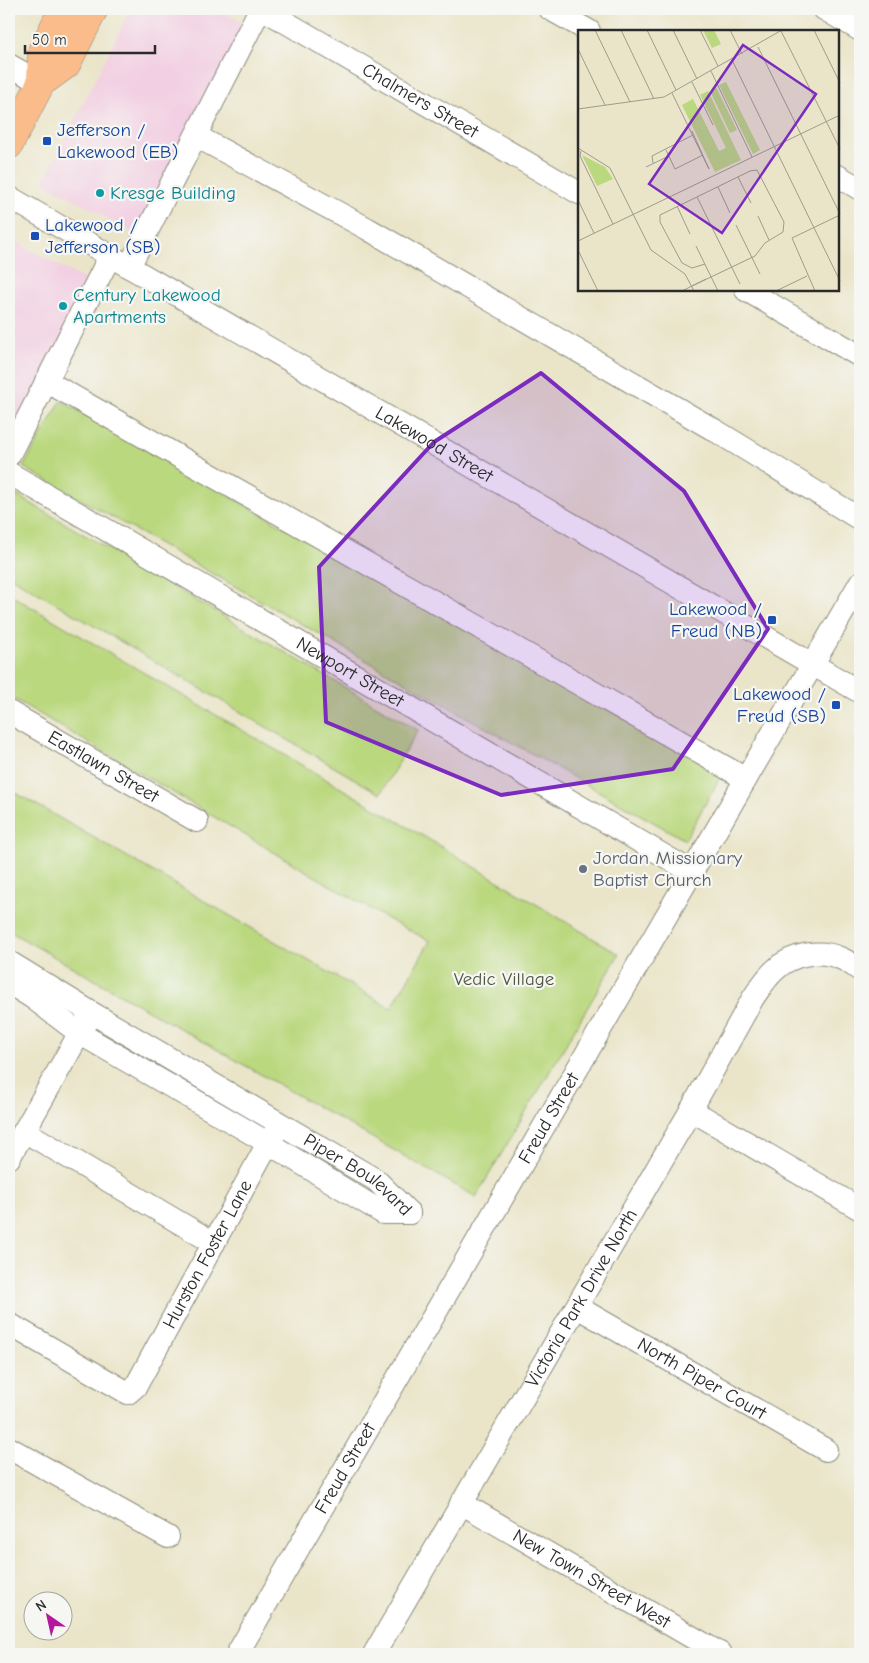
<svg xmlns="http://www.w3.org/2000/svg" width="869" height="1663" viewBox="0 0 869 1663" font-family="'Comic Neue',sans-serif">
  <style>
    .built { fill: #f2cfe2 }
    .green { fill: #bad87e; stroke: #728254 }
    .lines { fill: none; stroke-linecap: round; stroke-linejoin: round }
    .minor-casing { stroke: #8a887a; stroke-width: 24 }
    .major-casing { stroke: #8a887a; stroke-width: 29 }
    .minor { stroke: #fff; stroke-width: 22 }
    .major { stroke: #fabc8b; stroke-width: 28 }
    .marked { fill: #7b2cbf; fill-opacity: 0.2; stroke: #7b2cbf; stroke-width: 4; stroke-linejoin: round }
    .transit-dot { fill: #1a4fb4; stroke: #f6f6f2; stroke-width: 2 }
    .culture-dot { fill: #0f9aa8; stroke: #f6f6f2; stroke-width: 2 }
    .worship-dot { fill: #6b7280; stroke: #f6f6f2; stroke-width: 2 }
    .labels { text-anchor: middle; dominant-baseline: central; stroke-width: 4.5; stroke-linejoin: round; paint-order: stroke }
    .street-label { font-size: 19px; fill: #2b2b2b; stroke: #f6f6f2 }
    .transit-label { font-size: 19px; fill: #164399; stroke: #f6f6f2; text-anchor: start }
    .culture-label { font-size: 19px; fill: #0d838f; stroke: #f6f6f2; text-anchor: start }
    .worship-label { font-size: 19px; fill: #5b616d; stroke: #f6f6f2; text-anchor: start }
    .park-label { font-size: 19px; fill: #4f5640; stroke: #f6f6f2 }
    .inset-road { fill: none; stroke: #9e9b8a; stroke-width: 1 }
    .view { fill: #7b2cbf; fill-opacity: 0.15; stroke: #7b2cbf; stroke-width: 2.5 }
    .inset-edge { fill: none; stroke: #2b2b2b; stroke-width: 2.5 }
  </style>
  <rect width="100%" height="100%" fill="#f6f6f2"/>
  <filter id="ink" filterUnits="userSpaceOnUse"><feTurbulence type="fractalNoise" baseFrequency=".02" numOctaves="2"/><feDisplacementMap in="SourceGraphic" scale="10" xChannelSelector="R" yChannelSelector="G"/><feConvolveMatrix kernelMatrix="1 2 1 2 8 2 1 2 1" color-interpolation-filters="sRGB"/></filter>
  <filter id="wash" filterUnits="userSpaceOnUse"><feTurbulence type="fractalNoise" baseFrequency=".0096" numOctaves="4" result="noise"/><feDisplacementMap in="SourceGraphic" scale="20" xChannelSelector="R" yChannelSelector="G"/><feGaussianBlur stdDeviation="1.12" result="paint"/><feColorMatrix in="noise" values="0 0 0 0 0 0 0 0 0 0 0 0 0 0 0 0 0 1.4 0 .05"/><feComposite in="paint" operator="in"/></filter>
  <g filter="url(#wash)">
    <rect width="100%" height="100%" fill="#eae5c9"/>
    <path class="built" d="M131,9H217L247,25L140,236L43,182Z
      M14,241L91,283L9,443V252Z"/>
    <path class="green" d="M61,401L722,774L685,840L23,467Z
      M13,493L418,730L380,794L9,576V503Z
      M9,594L435,843L619,954L476,1197L9,931V789L391,1008L430,941L389,920L9,696Z"/>
  </g>
  <g filter="url(#ink)">
    <g class="lines">
      <g class="minor-casing">
        <g id="minor">
          <path id="s1" d="M263,9L579,193"/>
          <path d="M550,9L589,31"/>
          <path d="M824,9L860,30"/>
          <path d="M9,65L41,83"/>
          <path d="M196,136L368,229L716,431L860,519"/>
          <path d="M838,176L860,189"/>
          <path id="s2" d="M9,197L860,692"/>
          <path d="M129,267L260,9"/>
          <path d="M746,290L860,356"/>
          <path d="M46,381L746,779"/>
          <path d="M9,455L110,256"/>
          <path id="s3" d="M9,473L692,872"/>
          <path id="s4" d="M9,712L197,821"/>
          <path id="s5" d="M9,962L92,1013L376,1180L409,1213"/>
          <path d="M9,983L33,998L79,1033L268,1143L383,1213H409"/>
          <path d="M691,1110L860,1209"/>
          <path d="M24,1131L214,1243"/>
          <path d="M9,1158L87,1020"/>
          <path id="s6" d="M577,1307L826,1450"/>
          <path id="s7" d="M9,1324L128,1393L136,1386L268,1143L276,1131"/>
          <path d="M9,1448L168,1537"/>
          <path id="s8" d="M461,1503L721,1654"/>
          <path id="s9" d="M237,1654L860,583"/>
          <path id="s10" d="M374,1654L691,1110L753,998C760,988 766,978 775,970C791,954 820,949 840,958C848,961 854,966 860,970"/>
        </g>
      </g>
      <g class="major-casing">
        <path id="major" d="M41,83L66,65L94,9
          M9,145L41,83L42,51L63,9"/>
      </g>
      <use href="#minor" class="minor"/>
      <use href="#major" class="major"/>
    </g>
  </g>
  <path class="marked" d="M541,373L684,491L768,629L673,769L501,795L326,722L319,567L434,442Z"/>
  <g class="transit-dot">
    <rect x="42" y="136" width="10" height="10" rx="2.5"/>
    <rect x="30" y="231" width="10" height="10" rx="2.5"/>
    <rect x="767" y="615" width="10" height="10" rx="2.5"/>
    <rect x="831" y="700" width="10" height="10" rx="2.5"/>
  </g>
  <g class="culture-dot">
    <circle cx="100" cy="193" r="5"/>
    <circle cx="63" cy="306" r="5"/>
  </g>
  <circle class="worship-dot" cx="583" cy="869" r="5"/>
  <g class="labels">
    <g class="street-label">
      <text stroke="none"><textPath href="#s1" startOffset="182">Chalmers Street</textPath></text>
      <text stroke="none"><textPath href="#s2" startOffset="492">Lakewood Street</textPath></text>
      <text stroke="none"><textPath href="#s3" startOffset="395">Newport Street</textPath></text>
      <text stroke="none"><textPath href="#s4" startOffset="109">Eastlawn Street</textPath></text>
      <text stroke="none"><textPath href="#s9" startOffset="620">Freud Street</textPath></text>
      <text stroke="none"><textPath href="#s5" startOffset="409">Piper Boulevard</textPath></text>
      <text stroke="none"><textPath href="#s7" startOffset="298">Hurston Foster Lane</textPath></text>
      <text stroke="none"><textPath href="#s10" startOffset="412">Victoria Park Drive North</textPath></text>
      <text stroke="none"><textPath href="#s6" startOffset="144">North Piper Court</textPath></text>
      <text stroke="none"><textPath href="#s9" startOffset="215">Freud Street</textPath></text>
      <text stroke="none"><textPath href="#s8" startOffset="151">New Town Street West</textPath></text>
    </g>
    <g class="transit-label">
      <text x="57" y="130">Jefferson /<tspan x="57" dy="22">Lakewood (EB)</tspan></text>
      <text x="45" y="225">Lakewood /<tspan x="45" dy="22">Jefferson (SB)</tspan></text>
      <text x="762" y="609" text-anchor="end">Lakewood /<tspan x="762" dy="22">Freud (NB)</tspan></text>
      <text x="826" y="694" text-anchor="end">Lakewood /<tspan x="826" dy="22">Freud (SB)</tspan></text>
    </g>
    <g class="culture-label">
      <text x="110" y="193">Kresge Building</text>
      <text x="73" y="295">Century Lakewood<tspan x="73" dy="22">Apartments</tspan></text>
    </g>
    <g class="worship-label">
      <text x="593" y="858">Jordan Missionary<tspan x="593" dy="22">Baptist Church</tspan></text>
    </g>
    <g class="park-label">
      <text x="504" y="979">Vedic Village</text>
    </g>
  </g>
  <g transform="translate(578 30)">
    <rect width="261" height="261" fill="#eae5c9"/>
    <path d="M125,0H136L143,14L134,18ZM148,52L182,120L175,124L141,55ZM138,57L159,100L152,103L132,61ZM130,61L163,130L137,142L104,75L115,69L141,121L148,118L122,65ZM4,125L27,137L35,149L19,156Z" fill="#bad87e"/>
    <path class="inset-road" d="M17,0L52,72M43,0L76,69M69,0L98,60M95,0L119,49M122,0L140,36M152,0L164,24M236,0L262,53M203,1L262,119M180,17L262,184M0,19L27,75M154,30L262,251M133,41L174,127M114,52L135,95M94,63L131,139M0,79L86,67L204,0M114,101L131,139M0,118L32,138L73,220L107,244L116,261M88,120L97,139L125,125M3,121L2,126L35,194M75,133L74,126L115,105M68,137L91,126M160,147L173,173M140,157L152,183M119,167L162,254M0,170L16,203M99,176L112,204M180,186L191,210M158,195L182,244M0,211L262,85M118,216L140,261M0,220L20,261M114,256L177,226L187,213L205,202L206,192L179,140L172,141L82,185V192L104,233L114,238L127,234M104,261L128,249M198,261L229,246M237,261L214,208L262,185"/>
    <path class="view" d="M165,15L238,64L144,203L71,154Z"/>
    <rect width="261" height="261" class="inset-edge"/>
  </g>
  <rect width="869" height="1663" fill="none" stroke="#f6f6f2" stroke-width="30"/>
  <g transform="translate(48 1616) rotate(326)"><circle r="24" fill="#f6f6f2" stroke="#a5a5a2"/>
  <path d="M0-4L9 19L0 12L-9 19Z" fill="#b5179e"/>
  <text y="-8" font-size="14" font-weight="bold" text-anchor="middle" fill="#2b2b2b">N</text>
  </g>
  <path d="M25 45v8h130v-8" fill="none" stroke="#2b2b2b" stroke-width="2.5"/>
  <text x="32" y="45" font-size="15" fill="#2b2b2b" stroke="#f6f6f2" stroke-width="4" paint-order="stroke">50 m</text>
</svg>
